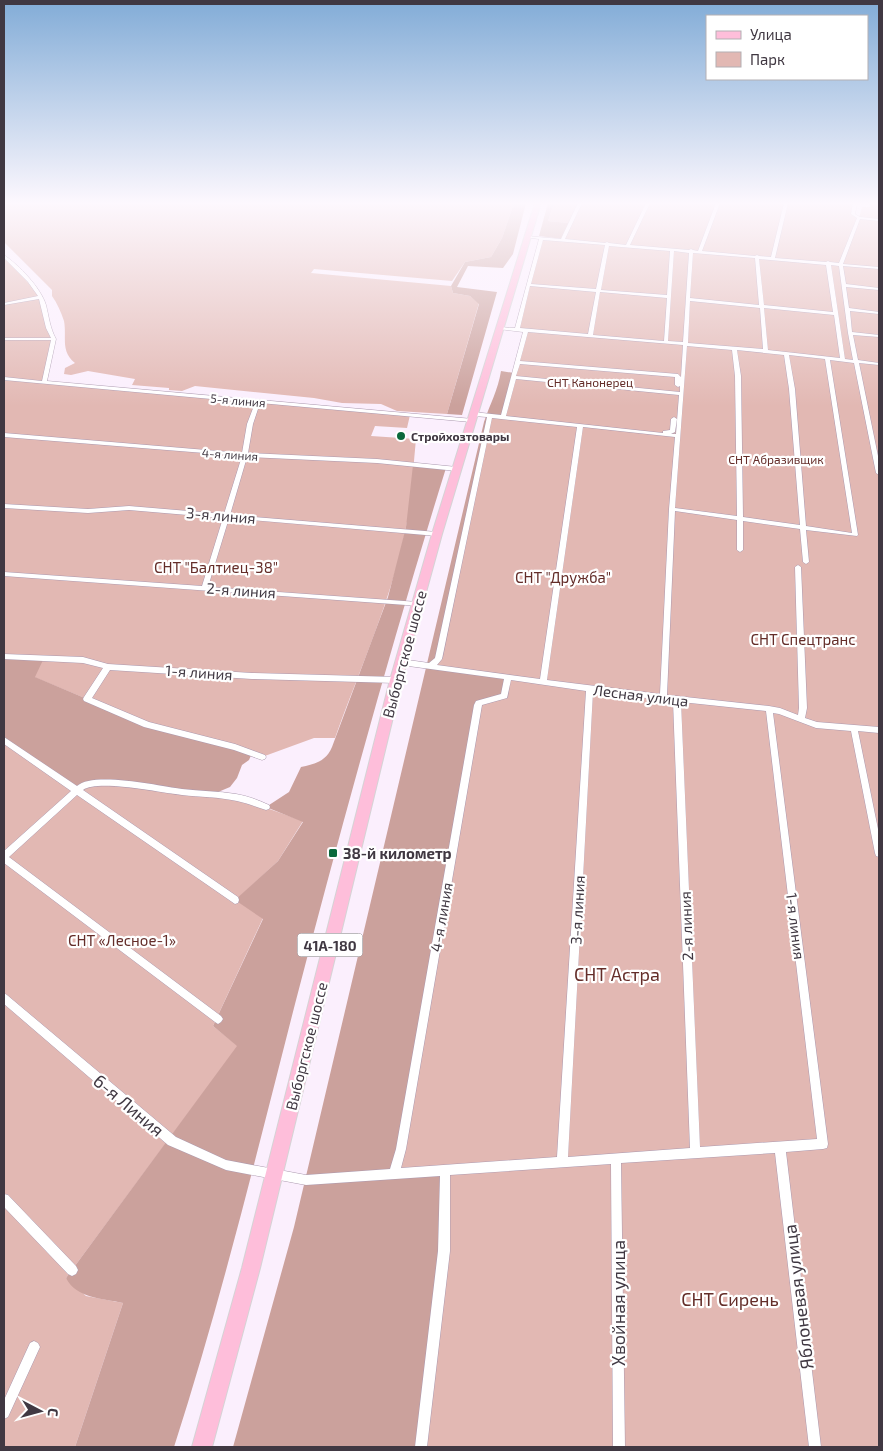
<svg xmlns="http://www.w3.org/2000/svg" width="883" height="1451" viewBox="0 0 883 1451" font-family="'Exo 2',sans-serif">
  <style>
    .green { fill: #e2b8b3 }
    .forest { fill: #cba19c }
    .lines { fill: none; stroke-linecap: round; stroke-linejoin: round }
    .minor-casing { stroke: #ab99af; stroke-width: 1 }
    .primary-casing { stroke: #d5d3d5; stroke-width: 2 }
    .minor { fill: #fff; fill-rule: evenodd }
    .primary { fill: #febeda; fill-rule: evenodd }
    .poi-dot { fill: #0b683c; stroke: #fff; stroke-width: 2 }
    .labels { text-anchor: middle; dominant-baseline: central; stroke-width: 4.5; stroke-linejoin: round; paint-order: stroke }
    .far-park-label { font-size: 12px; fill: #642d29; stroke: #fff }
    .far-street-label { font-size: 12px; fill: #403842; stroke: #fff }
    .far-poi-label { font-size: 12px; font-weight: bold; fill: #403842; stroke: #fff; text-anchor: start }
    .shield { fill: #fff; stroke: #79747b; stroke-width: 1 }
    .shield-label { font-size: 14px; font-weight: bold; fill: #403842 }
    .street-label { font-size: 15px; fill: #403842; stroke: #fff }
    .park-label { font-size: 15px; fill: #642d29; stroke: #fff }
    .poi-label { font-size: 15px; font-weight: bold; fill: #403842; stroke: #fff; text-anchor: start }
    .near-park-label { font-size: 18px; fill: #642d29; stroke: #fff }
    .near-street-label { font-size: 18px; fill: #403842; stroke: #fff }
  </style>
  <rect width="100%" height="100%" fill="#fbeffd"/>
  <path class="green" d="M4,203H514L502,238L491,257L465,262L452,281L314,269L311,273L451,286L453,293L470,296L479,303L447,414L397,411L381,404L342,403L314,398L195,386L182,391L169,390V388L132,385L135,379L88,371L71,375L64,374L65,368L75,363C60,351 67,337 64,321C61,312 57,303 52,296V290L4,242Z
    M554,203H856L852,213L859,218L862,207H870L871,203H879V1447H423L444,1251L395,1171L433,665L490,416L504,417L525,333L518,329L542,237L562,239L568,223L548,221Z
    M4,256L41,297L47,330L54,339L45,382L410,415L407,428L375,426L371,436L416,439C413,468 412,498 406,527C392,599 360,668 335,738H314L262,757L152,726L34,677L43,658L4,656Z
    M4,740L77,791L93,783L239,798L303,821L278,861L236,900L263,918L213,1026L238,1046L66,1278L86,1296L123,1303L75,1447H4Z"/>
  <path class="forest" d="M514,203H526L513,254L503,268L468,266L457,287L497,292L462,415L447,414L479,304L470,296L453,293L451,286L465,262L491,257L502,238Z
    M548,203H554L548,221L569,223L562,239L539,236Z
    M501,371L514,373L504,417L491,416L438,659L433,665L507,677L504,696L479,703L395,1171L442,1174L444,1251L423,1447H233L294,1227L484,422C490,404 498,390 501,371Z
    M413,465L446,468C391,645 342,824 295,1004C257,1152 221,1301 174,1447H75L123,1303C102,1298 77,1299 66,1278L237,1046L213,1026L263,919L235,900L278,861L303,822L266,807L289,792L301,767C316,764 326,761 332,747L388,597L406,527Z
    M4,656L44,658L35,677L125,715L252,753L249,760L242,765L237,778L230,787L211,795L94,783L77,791L4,740Z"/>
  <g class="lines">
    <g class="minor-casing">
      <path id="minor" d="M578,203H582L565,239L605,243L607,242L609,243L626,245L646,203H650L630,245L689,250L691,249L693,250L698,251L716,203H720L702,251L755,256L757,255L759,256L771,257L784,203H788L775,258L826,262L828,261L830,262L839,263L857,218L851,214L853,203H857L855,214L860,217L879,219V221L860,219L843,264L879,267V269L843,266L846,284L879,288V290L846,287L849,308L879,312V314L850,311L852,332L879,335V337L853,335L858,360L879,363V365L859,363L879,461V475L876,473L854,363L830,360L858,535L857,536L806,530L809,562L806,564L803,562L800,529L743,521V550L740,552L737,550V520L675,511L667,695L769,706L780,708L798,715L799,708L795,567L798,565L801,567L807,708L805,718L817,722L879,727V733L858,731L879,834V857L876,856L875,853L851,731L816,728L779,714L773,713L828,1144L827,1148L823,1149L786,1152L821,1447H809L775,1153L621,1163L625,1447H613L611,1164L450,1175V1251L427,1447H415L438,1251L440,1176L306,1185L226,1170L168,1145L4,1004V993L7,995L176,1137L226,1160L306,1175L390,1169L396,1149L474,705L476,701L501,694L504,679L401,665L397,662L401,659L429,663L435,658L487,417L473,416L470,414L473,412L501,415L523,332L499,329L497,328L499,327L515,328L539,239L524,237L526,236L561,239ZM543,240L605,245L596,289L531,284ZM609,246L670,251L667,295L601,290ZM674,251L689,253L683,342L668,341ZM693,253L755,258L759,305L690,298ZM759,259L826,265L833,312L764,305ZM831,265L839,266L848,333L853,360L845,359ZM530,286L596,292L588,334L520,328ZM600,292L667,298L664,341L593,335ZM690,301L760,308L763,349L688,343ZM764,308L834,315L840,358L768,350ZM528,332L683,345L681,377L678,374L520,361ZM687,346L732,350L735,376L737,516L675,508ZM737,350L784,355L789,389L800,525L743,517L741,376ZM789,355L825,359L852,533L806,526L795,389ZM520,364L675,377V385L678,387L680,386V392L516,376ZM516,379L679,395L676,434H671L675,432L677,419L674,417L671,419L670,430L663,431V433L506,416ZM492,418L577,427L540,679L437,665L442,659ZM583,427L675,437L669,509L660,694L547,680ZM511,680L586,691L557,1157L401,1168L406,1149L482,705L507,698ZM593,692L673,701L690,1148L568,1157ZM681,702L766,711L817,1139L700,1147Z
        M4,255C19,265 41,288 46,305C49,317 50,328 56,339L47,381L473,419V421L471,422L260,403L253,424L248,453L377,459L457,467L460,469L457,471L377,463L247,457L230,515L437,532L440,534L437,536L229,518L208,587L418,602H420L421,604L420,606L4,576V572L202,586L223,518L129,510L88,513L4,508V504L88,509L129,506L224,514L242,456L4,437V433L242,453L247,424L255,403L4,380V377L42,381L51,340H4V338H51L46,328L39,299L4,305V303L38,296L28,282L4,258Z
        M4,654L83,657L108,664L252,673L396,677L400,680L396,683L252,679L110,670L92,698L149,722L235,744L265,755L266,757L265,759L262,760L234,750L144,727L84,701L83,699L84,697L103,668L83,663L4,659Z
        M4,737L77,786C93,771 160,786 182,789C200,791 218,791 236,794C248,796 258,800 269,805L270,807L269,809L266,810C256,807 247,803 237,801C219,797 200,797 182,795C162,793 98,779 83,790L238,897L239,900L238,903L235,904L77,795L9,857L221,1016L223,1019L221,1022L218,1024L215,1022L4,863V851L71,791L4,744Z
        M4,1194L8,1195L76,1266L78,1270L76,1274L72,1276L68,1274L4,1207Z
        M34,1341L38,1343L40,1347L8,1417L4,1419V1400L30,1343Z"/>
    </g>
    <g class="primary-casing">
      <path id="primary" d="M535,203H541L442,534L402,680L260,1268L212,1447H192L242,1268L390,680L432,534Z"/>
    </g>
    <use href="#minor" class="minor"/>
    <use href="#primary" class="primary"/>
  </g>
  <linearGradient id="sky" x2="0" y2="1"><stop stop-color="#82acd7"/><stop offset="0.5" stop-color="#fdf8fe"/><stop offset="1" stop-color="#fdf8fe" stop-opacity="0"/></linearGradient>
  <rect width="883" height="406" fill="url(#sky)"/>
  <g class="poi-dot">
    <circle cx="401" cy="436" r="5"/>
    <rect x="328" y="848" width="10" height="10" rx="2.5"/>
  </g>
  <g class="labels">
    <g class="far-park-label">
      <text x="590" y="382">СНТ Канонерец</text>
      <text x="776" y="459">СНТ Абразивщик</text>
    </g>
    <g class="far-street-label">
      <text transform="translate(238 400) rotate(5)">5-я линия</text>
      <text transform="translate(230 454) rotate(4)">4-я линия</text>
    </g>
    <g class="far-poi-label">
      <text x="411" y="436">Стройхозтовары</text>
    </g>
    <rect class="shield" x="297.5" y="933.5" width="65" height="23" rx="4"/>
    <g class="shield-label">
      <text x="330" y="945">41А-180</text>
    </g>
    <g class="street-label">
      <text transform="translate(221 515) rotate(5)">3-я линия</text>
      <text transform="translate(241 590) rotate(4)">2-я линия</text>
      <text transform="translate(404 654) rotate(-75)">Выборгское шоссе</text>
      <text transform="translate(199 672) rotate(4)">1-я линия</text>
      <text transform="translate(641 695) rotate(7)">Лесная улица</text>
      <text transform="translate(577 910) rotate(-87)">3-я линия</text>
      <text transform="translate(441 917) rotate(-80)">4-я линия</text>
      <text transform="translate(686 926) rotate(-92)">2-я линия</text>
      <text transform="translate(796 926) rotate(83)">1-я линия</text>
      <text transform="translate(306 1046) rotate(-76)">Выборгское шоссе</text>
    </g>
    <g class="park-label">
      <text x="216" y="567">СНТ "Балтиец-38"</text>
      <text x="563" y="577">СНТ "Дружба"</text>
      <text x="803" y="639">СНТ Спецтранс</text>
      <text x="122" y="940">СНТ «Лесное-1»</text>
    </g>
    <g class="poi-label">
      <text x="343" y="853">38-й километр</text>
    </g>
    <g class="near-park-label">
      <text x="617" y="974">СНТ Астра</text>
      <text x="730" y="1299">СНТ Сирень</text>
    </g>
    <g class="near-street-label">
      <text transform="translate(129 1105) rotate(40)">6-я Линия</text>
      <text transform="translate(798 1297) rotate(-97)">Яблоневая улица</text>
      <text transform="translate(618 1303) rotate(-90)">Хвойная улица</text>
    </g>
  </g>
  <rect width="883" height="1451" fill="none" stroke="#403842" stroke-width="10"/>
  <rect x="706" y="15" width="162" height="65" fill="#ffffff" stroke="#b3afb3"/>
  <rect x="716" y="31" width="25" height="8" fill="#febeda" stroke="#b3afb3"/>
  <text x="750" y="40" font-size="15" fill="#403842">Улица</text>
  <rect x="716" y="52" width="25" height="15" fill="#e2b8b3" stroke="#b3afb3"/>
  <text x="750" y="65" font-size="15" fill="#403842">Парк</text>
  <g transform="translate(40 1411) rotate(96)" stroke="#ffffff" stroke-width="4" paint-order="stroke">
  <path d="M0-4L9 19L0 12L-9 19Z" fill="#403842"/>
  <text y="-8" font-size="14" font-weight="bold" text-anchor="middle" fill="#403842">С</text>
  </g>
</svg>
